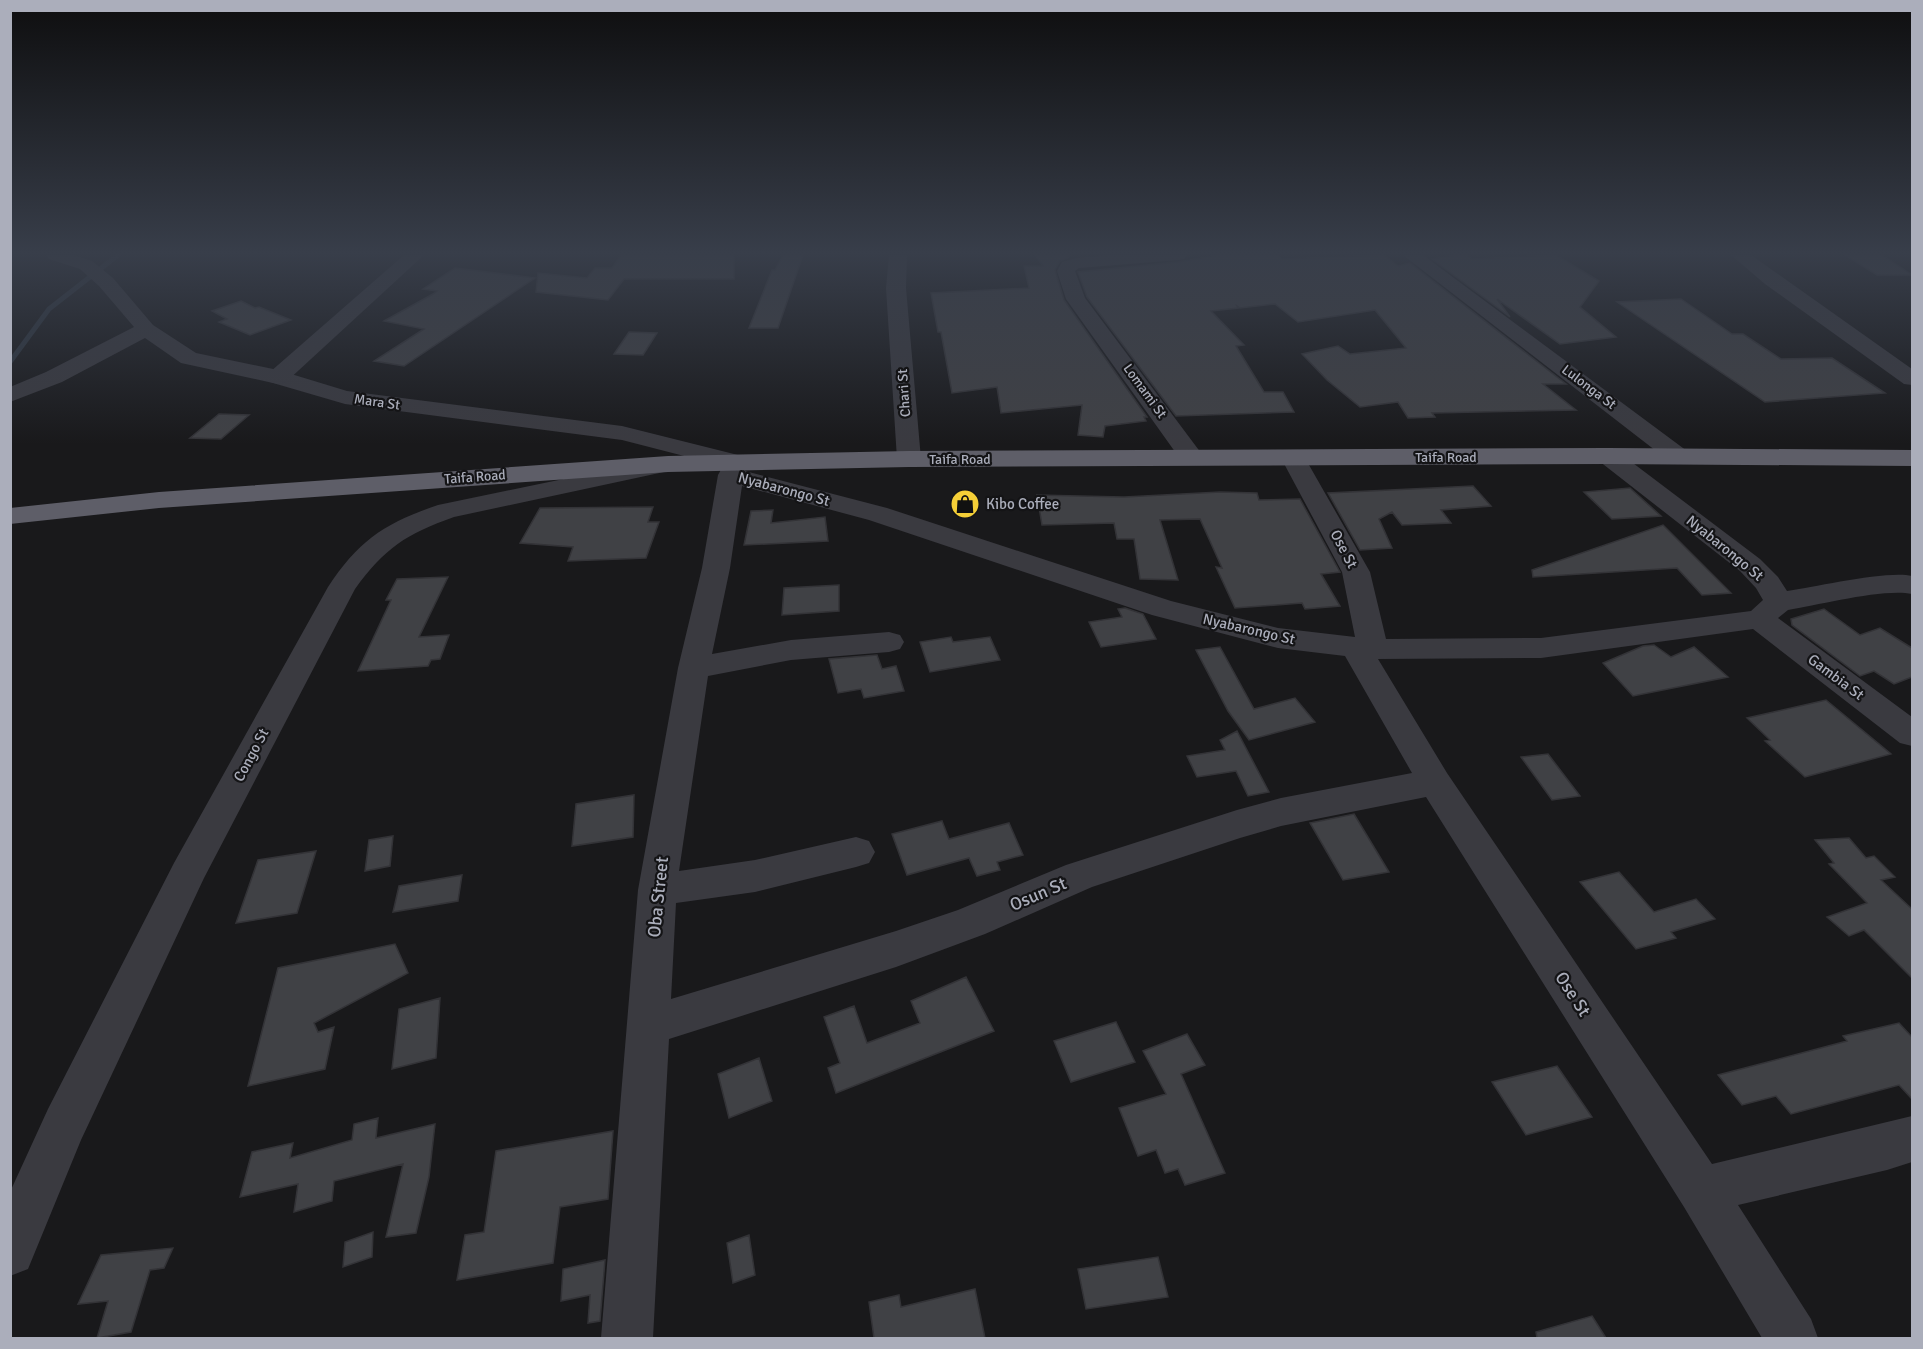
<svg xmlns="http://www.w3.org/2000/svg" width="1923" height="1349" viewBox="0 0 1923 1349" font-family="Signika,sans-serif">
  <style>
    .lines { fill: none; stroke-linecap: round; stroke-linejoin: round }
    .stream { stroke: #2e3640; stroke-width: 5 }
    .building { fill: #404145; stroke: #333337; stroke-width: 1.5 }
    .minor { fill: #3a3a40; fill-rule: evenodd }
    .tertiary { fill: #3a3a40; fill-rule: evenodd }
    .trunk { fill: #5e5e68; fill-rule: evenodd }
    .labels { text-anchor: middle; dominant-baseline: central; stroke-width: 4.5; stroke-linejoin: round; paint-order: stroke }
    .far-street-label { font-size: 14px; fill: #abaebb; stroke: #141416 }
    .street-label { font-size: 15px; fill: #abaebb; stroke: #141416 }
    .poi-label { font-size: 15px; fill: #abaebb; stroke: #141416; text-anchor: start }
    .near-street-label { font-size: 18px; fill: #abaebb; stroke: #141416 }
  </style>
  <rect width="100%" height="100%" fill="#19191b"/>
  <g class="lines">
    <path class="stream" d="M10,362L49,309L118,255"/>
  </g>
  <path class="building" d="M621,255H734V279H624L608,300L536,292L538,273L587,278L595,268H612Z
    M783,255H803L778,328H749L772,270H775Z
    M1035,255H1069L1068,258L1060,261L1055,270L1064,300L1147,417H1144L1146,421L1105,426L1103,437L1078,435L1082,405L1001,413L997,387L952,393L941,332H938L931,293L1029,288L1024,266H1043Z
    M1218,255H1278L1282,259L1384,255L1398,266L1410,263L1566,384H1543L1576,410L1432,413L1435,417L1408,418L1398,402L1360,407L1327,380L1302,354L1338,346L1350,354L1406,348L1375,310L1298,322L1275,304L1240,308L1237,306L1238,308L1211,311L1244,345L1236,346L1264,392H1283L1294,412L1176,416L1087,297L1078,272L1178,262Z
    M1455,255H1467L1472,259L1556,255L1599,281L1580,307L1616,337L1560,344L1497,299L1510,317L1432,259Z
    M1845,255H1882L1912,275H1877Z
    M455,268L535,278L404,366L374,361L424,329L384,321L433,294L437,291L423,289Z
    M1681,299L1732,334H1743L1781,359L1832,358L1885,393L1765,402L1617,302Z
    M241,301L255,308L259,307L291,320L250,335L219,322L227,319L212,311Z
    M629,332L657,333L643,355L614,354Z
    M219,414L249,415L221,439L190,438Z
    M1473,486L1491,506L1441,510L1451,523L1402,525L1392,512L1379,519L1392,548L1360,550L1328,493Z
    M1630,488L1661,516L1612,519L1584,492Z
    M1220,492L1257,493L1259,500L1300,499L1340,572L1321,574L1340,606L1305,609L1302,603L1235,608L1216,567L1222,568L1200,519L1160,520L1178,580L1140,579L1134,539H1117L1114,523L1042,525L1037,495L1124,497Z
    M653,507L648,522H659L646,558L568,561L573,547L520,543L540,508Z
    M773,510L771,523L825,517L828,541L744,545L751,511Z
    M1663,525L1731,593L1702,595L1677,568L1533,577L1532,570Z
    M448,577L419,637L449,635L440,659L431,660L428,666L358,671L391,600H386L397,579Z
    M839,585V611L782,615L784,588Z
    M1125,608L1143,614L1156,639L1101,647L1089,622L1122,617L1118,609Z
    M1824,609L1860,635L1880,628L1912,648V677L1894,684L1874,671L1860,676L1792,625L1791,619Z
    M951,637L953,642L990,637L1000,660L930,672L920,642Z
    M1654,645L1671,657L1694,647L1728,677L1633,696L1603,663L1643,646Z
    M1220,647L1254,709L1295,698L1315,722L1249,740L1228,711L1196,650Z
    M877,655L882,669L896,666L904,691L864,698L861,689L838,693L829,659Z
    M1826,700L1891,754L1805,777L1765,741L1770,740L1747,718Z
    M1237,731L1269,792L1248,796L1236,771L1197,777L1187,756L1225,750L1220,740Z
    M1548,754L1580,796L1552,800L1521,757Z
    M634,795L633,837L572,846L576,804Z
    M1354,814L1389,872L1343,880L1310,823Z
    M942,821L949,839L1009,823L1023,855L997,862L1000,870L977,876L969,858L907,875L892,834Z
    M393,836L390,866L365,871L369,840Z
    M1849,838L1866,858L1874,856L1895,877L1881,880L1912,909V978L1864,930L1849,936L1827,917L1867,903L1829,864L1834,863L1815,840Z
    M316,851L297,913L236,923L258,860Z
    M1619,872L1654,912L1696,899L1715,919L1671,932L1676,938L1636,949L1580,882Z
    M462,875L458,901L393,912L399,886Z
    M395,944L408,973L314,1023L318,1032L334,1027L325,1069L248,1086L278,968Z
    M966,977L994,1031L836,1093L828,1068L840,1063L824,1017L854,1006L867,1043L920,1023L911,1001Z
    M440,998L436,1058L392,1069L399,1009Z
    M1116,1022L1135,1062L1071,1082L1054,1041Z
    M1899,1023L1912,1037V1099L1899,1085L1791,1114L1776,1096L1742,1105L1718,1075L1847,1041L1843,1036Z
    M1187,1034L1205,1065L1181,1074L1225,1173L1185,1185L1178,1169L1165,1173L1156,1150L1138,1156L1119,1108L1166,1094L1143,1051Z
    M759,1058L772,1101L729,1118L718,1074Z
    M1557,1066L1592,1117L1526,1135L1492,1082Z
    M378,1118L376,1138L435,1124L429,1177L416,1233L386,1237L403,1164L334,1181L332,1201L294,1212L298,1184L240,1197L252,1152L293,1143L290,1158L352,1140L354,1124Z
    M613,1131L608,1199L560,1207L553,1263L457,1280L465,1235L484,1232L496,1151Z
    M373,1232L372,1257L343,1267L345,1242Z
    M749,1235L755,1275L733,1283L727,1243Z
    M173,1248L164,1268L150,1270L131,1332L97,1338L108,1301L78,1304L101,1255Z
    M1158,1257L1168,1297L1086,1309L1078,1269Z
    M605,1260L600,1321L588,1323L590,1295L561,1301L563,1269Z
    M975,1289L985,1338H874L869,1302L899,1295L901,1307Z
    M1592,1316L1606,1338H1537L1536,1332Z"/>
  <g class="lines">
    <path class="minor" d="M46,255H73L92,261L113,278L153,325L196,353L278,370L347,391L622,426L746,457L749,462L745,471L887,508L1171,601L1278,628L1355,637L1342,572L1281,458L1284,453L1293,451L1302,453L1305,458L1370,572L1386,639L1541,638L1751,611L1763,600L1756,588L1740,571L1599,461L1596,456L1599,451L1608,449L1617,451L1760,559L1778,577L1787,591C1816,587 1888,570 1912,576V594C1884,588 1819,605 1788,610L1778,618L1912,717V746L1900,743L1753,629L1541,658L1378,659L1447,773L1712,1164L1912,1116V1162L1887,1170L1738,1205L1811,1319L1818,1338H1762L1684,1207L1426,797L1281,826L1240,838L1092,887L985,934L896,967L669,1039L653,1338H601L638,890L678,668L702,568L718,475L723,466L622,440L345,404L273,383L181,363L145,338L62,382L10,402V387L46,372L134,327L99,286L80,269L49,259ZM742,486L869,520L1152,615L1278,648L1345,656L1412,773L1281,798L1237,810L1066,865L958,910L896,931L671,999L676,903L755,892L856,867L869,863L875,852L869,841L856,837L755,860L679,871L708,676L791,660L889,652L900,649L904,642L900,635L889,632L791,640L712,654L730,568Z
      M889,255H907L906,288L921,459L918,464L909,466L900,464L897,459L886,288Z
      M1109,255H1187L1184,259L1178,260L1079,268L1075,271L1085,298L1201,453L1204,458L1201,463L1192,465L1183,463L1066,299L1057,271L1062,262L1076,258Z
      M1403,255H1423L1687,451L1690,456L1687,461L1678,463L1669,461Z
      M1731,255H1751L1912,369V385L1904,384L1765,284Z
      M655,460L664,462L667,467L664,472L454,517C406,534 385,548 355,589L204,878L81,1140L28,1269L10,1276V1192L48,1109L174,863L328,587C359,540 385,523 438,505Z"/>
    <path class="tertiary" d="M404,255H424L286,382L278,384L270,382L267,377L270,372Z"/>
    <path class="trunk" d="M1608,448L1912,450V466L1608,464L909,467L668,472L159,508L10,524V508L159,492L668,456L909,451Z"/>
  </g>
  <linearGradient id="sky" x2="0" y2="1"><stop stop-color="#0e0e0f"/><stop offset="0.57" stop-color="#383e4a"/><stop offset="1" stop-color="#383e4a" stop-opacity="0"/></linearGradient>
  <rect width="1923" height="444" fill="url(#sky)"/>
  <defs>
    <g id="shop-disc" transform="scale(1.5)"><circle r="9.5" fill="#f5cf37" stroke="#141416"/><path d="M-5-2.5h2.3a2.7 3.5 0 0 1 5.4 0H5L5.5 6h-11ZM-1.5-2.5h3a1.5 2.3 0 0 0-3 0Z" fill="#111"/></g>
  </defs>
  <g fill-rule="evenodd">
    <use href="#shop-disc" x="965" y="504"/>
  </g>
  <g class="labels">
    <g class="far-street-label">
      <text transform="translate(1589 387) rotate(37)">Lulonga St</text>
      <text transform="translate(1145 391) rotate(54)">Lomami St</text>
      <text transform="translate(904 393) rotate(-94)">Chari St</text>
      <text transform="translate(377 402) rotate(8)">Mara St</text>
      <text x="1446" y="457">Taifa Road</text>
      <text x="960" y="459">Taifa Road</text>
      <text transform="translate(475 477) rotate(-4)">Taifa Road</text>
    </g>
    <g class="street-label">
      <text transform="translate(784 489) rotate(15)">Nyabarongo St</text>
      <text transform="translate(1725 548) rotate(39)">Nyabarongo St</text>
      <text transform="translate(1344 549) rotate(62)">Ose St</text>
      <text transform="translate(1249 629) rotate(13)">Nyabarongo St</text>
      <text transform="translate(1836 677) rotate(37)">Gambia St</text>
      <text transform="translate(251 755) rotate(-62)">Congo St</text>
    </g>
    <g class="poi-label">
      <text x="986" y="504">Kibo Coffee</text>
    </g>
    <g class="near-street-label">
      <text transform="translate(1038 894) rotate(-23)">Osun St</text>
      <text transform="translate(658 897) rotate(-84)">Oba Street</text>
      <text transform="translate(1573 994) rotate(57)">Ose St</text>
    </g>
  </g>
  <rect width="1923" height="1349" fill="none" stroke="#abaebb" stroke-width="24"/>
</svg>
